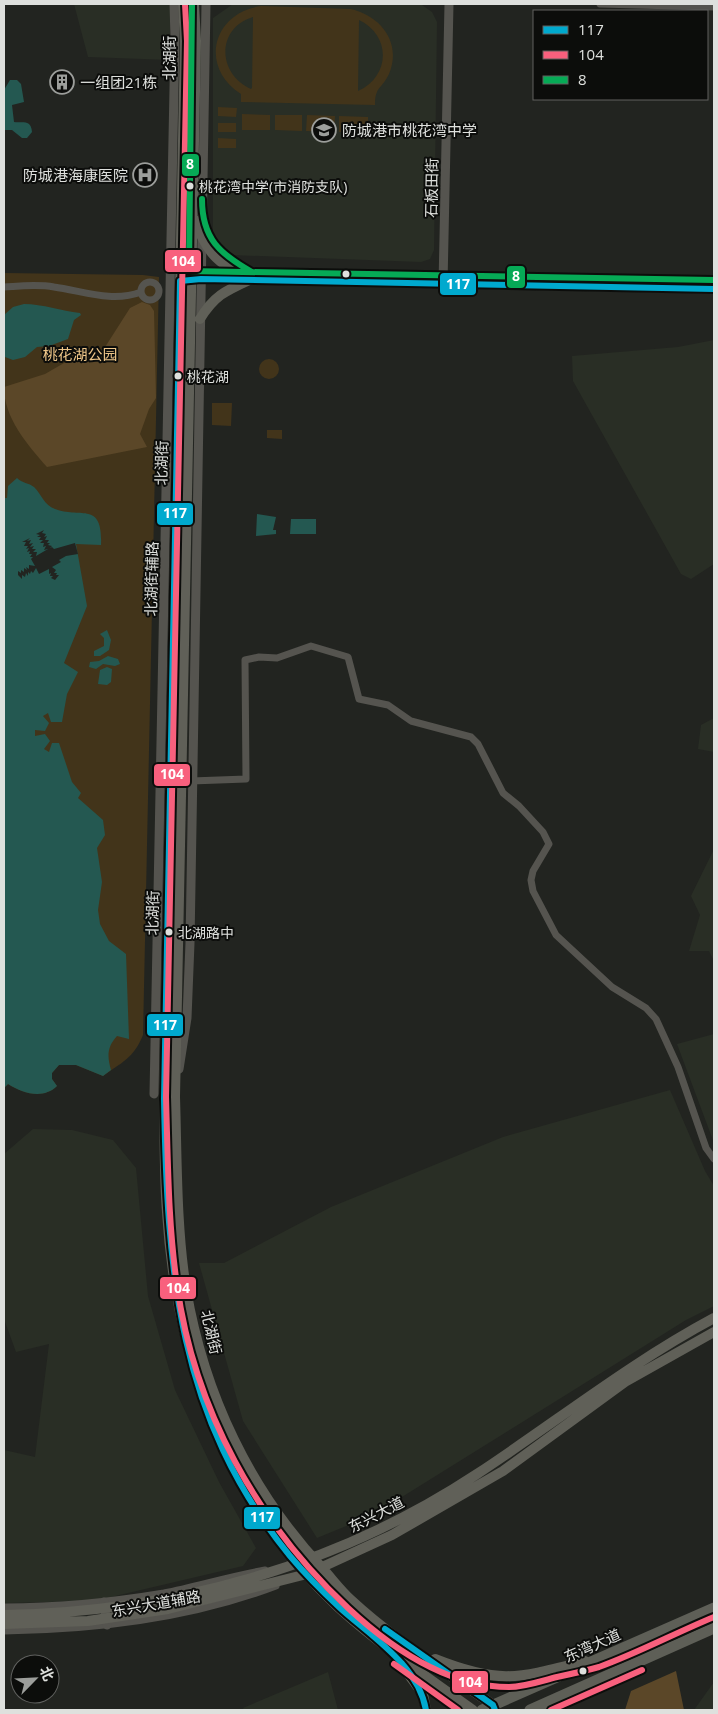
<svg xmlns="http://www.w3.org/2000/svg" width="718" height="1714" viewBox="0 0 718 1714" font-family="'Open Sans','Noto Sans SC',sans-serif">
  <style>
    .built { fill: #292e25 }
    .green { fill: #42341a; fill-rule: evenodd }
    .forest { fill: #5b4728 }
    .water { fill: #245851 }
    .pier { fill: #222420 }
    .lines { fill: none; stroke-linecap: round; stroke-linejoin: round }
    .minor { stroke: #55544f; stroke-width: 7 }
    .tertiary { stroke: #55544f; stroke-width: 9 }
    .secondary { stroke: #606058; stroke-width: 10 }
    .primary { stroke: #5e5f57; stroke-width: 11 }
    .bus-1-casing { stroke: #0c0d0b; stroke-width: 10 }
    .bus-2-casing { stroke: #0c0d0b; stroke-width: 10 }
    .bus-3-casing { stroke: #0c0d0b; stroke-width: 10 }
    .bus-1 { stroke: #00a9ce; stroke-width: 6 }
    .bus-2 { stroke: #f8607d; stroke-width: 6 }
    .bus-3 { stroke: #06aa56; stroke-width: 6 }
    .bus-dot { fill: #dee0dd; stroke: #0c0d0b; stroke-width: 2 }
    .labels { text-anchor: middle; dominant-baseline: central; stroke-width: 4; stroke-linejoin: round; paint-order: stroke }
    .bus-label { font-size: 14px; fill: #dee0dd; stroke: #0c0d0b; text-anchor: start }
    .street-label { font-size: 15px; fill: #dee0dd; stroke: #0c0d0b }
    .poi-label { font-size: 15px; fill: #dee0dd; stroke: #0c0d0b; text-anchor: start }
    .park-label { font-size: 15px; fill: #eec689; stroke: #0c0d0b }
    .line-badge { stroke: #0c0d0b; stroke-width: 2 }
    .badge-label { font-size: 14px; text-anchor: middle; font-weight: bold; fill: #fff }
  </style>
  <rect width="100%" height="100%" fill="#222420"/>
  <path class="built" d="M74,4H170V60L88,57Z
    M233,4L422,5L432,12L437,22L434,250L430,259L421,262L231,255L222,252L217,246L213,238V18Z
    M714,340V564L691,579L681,574L573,381L572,356L678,347Z
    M714,718V752L698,749L701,725Z
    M714,849V961L709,951H689L700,915L691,896Z
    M714,1034V1143L677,1044Z
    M670,1090L705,1171L714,1186V1306L686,1320L373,1515L317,1538L243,1421L199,1263H224L331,1207L503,1137Z
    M33,1129L72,1130L113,1140L136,1168L148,1296L175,1390L219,1482L256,1548L243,1566L94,1601L4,1603V1450L35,1457L49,1344L16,1352L4,1319V1154Z
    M328,1672L338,1710H244L243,1708Z
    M714,1682V1710H694Z"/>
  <path class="green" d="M261,6L351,9C381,16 402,43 389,74C382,89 375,86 375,105L241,102V94C199,67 212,13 261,6ZM253,17L252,88L251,89C217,74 216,28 253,17ZM359,20C391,35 391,76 358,91Z
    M218,107L237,108L236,117L218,116Z
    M242,114L270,115V130H242Z
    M275,115H302V131L275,130Z
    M307,115L335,116L334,132L306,131Z
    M339,116L368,117V132H339Z
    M218,123H236V132H218Z
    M218,138L236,139V148H218Z
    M4,273L143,275L159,277L143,1035C134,1058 121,1063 103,1076L76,1065H59L52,1073V1079L57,1086C43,1100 22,1093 8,1084L4,1088Z
    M259 369a10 10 0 1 1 20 0a10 10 0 1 1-20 0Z
    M212,403H232L231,426L212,425Z
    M267,430H282V439L267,438Z"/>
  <path class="forest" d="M142,302L150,305L154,311L156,398L149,409L140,434L147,447L47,467C27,444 4,418 4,387L45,374L71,359L100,355L130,308Z
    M676,1671L684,1710H625L631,1691Z"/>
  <path class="water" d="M10,80H17L21,84L24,102L12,105L14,122C23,123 31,119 32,132L27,138H22L12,130H4V90Z
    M24,304C43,304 61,311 80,313L81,315L74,320L68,339L49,346L37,347L25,357L13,360L5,357L4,315L13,307Z
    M17,478C22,483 29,483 34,487C42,495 44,505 55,509C80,519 103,500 101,545L76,544L87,606L64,663L78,672L67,694L62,722H51L48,713L43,716L49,723L45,731L35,730V736L45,734L50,741L44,749L49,752L52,743H59L72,782L81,793L78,798L103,820L105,835L97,848L102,882L98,910L100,924L109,941L126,954L129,1039L117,1036C107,1047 107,1056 111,1070L103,1076L76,1065H59L52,1073V1079L57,1086C43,1100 22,1093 8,1084L4,1088V498H7L8,486Z
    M257,514L276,517L273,530H276V534L256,536Z
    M291,519H316V534H290Z
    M107,630L111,640L109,650L100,656H94V651L104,646V638L100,634Z
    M108,656L118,659L120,664L115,666L103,664L96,669L89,667L90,662L99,661Z
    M107,667L112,669L111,682L107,685L98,684L100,670Z"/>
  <path class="pier" d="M44,530L42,533L46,534L44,537L47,536L45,540H49L47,543H50L48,545L52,546L50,548L52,547L54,549L75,543L78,554L66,556L59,560L61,562L52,567L56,570L54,573H57L56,575H59L55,580L51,578L53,576H50L51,573L49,574V569L39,574L36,568L33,573L31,571L30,574L28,572V576L26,573L25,577L22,575V579L18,575V571L21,573V570L24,572V568L27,570L26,567L29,569V565L35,566L31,559L33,557H30L32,554H29L30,551L27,552L29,548L26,549L28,546H24L26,542H22L30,538L27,541L31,540L29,544L33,543L30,547L34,546L32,549H36L33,552H37L36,556L48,549L44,550L46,546L43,547L44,543H40L43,540H39L41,537H37L40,535L36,534Z"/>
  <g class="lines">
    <path class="minor" d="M600,4L714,7
      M141 291a9 9 0 1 1 18 0a9 9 0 1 1-18 0Z
      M4,287C21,286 37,284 54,287C83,291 112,303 141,292
      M191,781L246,779L245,660L259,657L277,658L311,646L348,657L359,699L388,705L411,721L471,737L478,744L503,793L519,806L543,832L549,844L533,871L531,880L533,891L556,935L612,987L646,1008L656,1019L678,1067L706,1148L714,1159
      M4,1607C58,1607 110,1602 164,1593C198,1586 231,1576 265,1570
      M4,1631C96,1630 189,1619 276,1586
      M549,1710L560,1701"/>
    <path class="tertiary" d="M197,279L714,289
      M443,284L449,4
      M179,1069L187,1018L190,943L206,4
      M154,1094L175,38L174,4
      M104,1602L107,1625"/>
    <path class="secondary" d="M183,4L185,41L164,1099C165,1137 164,1175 167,1212C176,1359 229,1505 338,1607C380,1645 427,1677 473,1710
      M194,4L196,41L175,1097C177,1160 176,1226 186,1289C204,1395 250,1491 323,1569C332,1579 341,1591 351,1600C394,1640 445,1671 493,1705L495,1710
      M195,220C207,254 218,263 249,280
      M200,319C214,296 225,291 249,280
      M4,1615C172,1612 336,1567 477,1474C556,1422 630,1363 714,1318
      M4,1624L88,1621L168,1609L307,1574L392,1535L503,1471L625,1382L714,1332
      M435,1659C500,1685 519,1678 585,1661
      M398,1660L423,1694L426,1710"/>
    <path class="primary" d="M482,1710L714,1608
      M530,1710L714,1628"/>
    <g class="bus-1-casing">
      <path id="bus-1" d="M385,1629L493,1705L495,1710
        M426,1710C418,1665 372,1637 340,1608C323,1592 305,1574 290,1556C177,1418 167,1269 164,1099L180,281L201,279L714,289"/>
    </g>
    <g class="bus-2-casing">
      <path id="bus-2" d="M185,4L187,41L166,1097C168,1160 168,1223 177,1285C194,1409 257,1523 348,1608C392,1649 447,1687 509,1687C525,1687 541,1681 557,1677C571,1674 585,1671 599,1667C638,1653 675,1633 714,1617
        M394,1664L458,1710
        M551,1710L642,1670"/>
    </g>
    <g class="bus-3-casing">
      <path id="bus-3" d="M192,4L189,271L714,280
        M202,199C202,239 220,254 252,272"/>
    </g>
    <use href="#bus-1" class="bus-1"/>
    <use href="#bus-2" class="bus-2"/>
    <use href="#bus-3" class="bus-3"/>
  </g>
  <defs>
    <g id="building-ring" transform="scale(1.25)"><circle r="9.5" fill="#0c0d0b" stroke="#9c9e9b" stroke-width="1.5"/><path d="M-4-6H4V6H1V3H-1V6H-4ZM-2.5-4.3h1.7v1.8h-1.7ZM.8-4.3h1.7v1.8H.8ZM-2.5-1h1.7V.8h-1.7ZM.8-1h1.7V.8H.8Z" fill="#9c9e9b"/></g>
    <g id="school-ring" transform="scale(1.25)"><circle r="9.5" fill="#0c0d0b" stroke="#9c9e9b" stroke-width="1.5"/><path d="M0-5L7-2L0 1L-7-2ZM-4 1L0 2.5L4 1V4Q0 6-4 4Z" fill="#9c9e9b"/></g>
    <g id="hospital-ring" transform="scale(1.25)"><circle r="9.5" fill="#0c0d0b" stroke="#9c9e9b" stroke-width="1.5"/><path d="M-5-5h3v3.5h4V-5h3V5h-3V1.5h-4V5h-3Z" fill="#9c9e9b"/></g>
  </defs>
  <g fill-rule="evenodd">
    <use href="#building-ring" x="62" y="82"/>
    <use href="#school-ring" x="324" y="130"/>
    <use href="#hospital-ring" x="145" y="175"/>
  </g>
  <g class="bus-dot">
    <circle cx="190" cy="186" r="4.5"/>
    <circle cx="346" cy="274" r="4.5"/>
    <circle cx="178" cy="376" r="4.5"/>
    <circle cx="169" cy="932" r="4.5"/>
    <circle cx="583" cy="1671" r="4.5"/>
  </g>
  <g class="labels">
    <g class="bus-label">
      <text x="199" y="186">桃花湾中学(市消防支队)</text>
      <text x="187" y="376">桃花湖</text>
      <text x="178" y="932">北湖路中</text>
    </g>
    <g class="street-label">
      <text transform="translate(169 58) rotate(-90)">北湖街</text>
      <text transform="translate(431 188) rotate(-89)">石板田街</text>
      <text transform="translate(161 463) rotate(-89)">北湖街</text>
      <text transform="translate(151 579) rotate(-89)">北湖街辅路</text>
      <text transform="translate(152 913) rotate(-89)">北湖街</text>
      <text transform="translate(212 1332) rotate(77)">北湖街</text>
      <text transform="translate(376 1514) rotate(-27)">东兴大道</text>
      <text transform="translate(156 1603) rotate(-10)">东兴大道辅路</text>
      <text transform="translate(592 1645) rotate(-24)">东湾大道</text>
    </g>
    <g class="poi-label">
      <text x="80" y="82">一组团21栋</text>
      <text x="342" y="130">防城港市桃花湾中学</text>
      <text x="128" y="175" text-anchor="end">防城港海康医院</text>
    </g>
    <g class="park-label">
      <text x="80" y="354">桃花湖公园</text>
    </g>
  </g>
  <g class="line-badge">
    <rect x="181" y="153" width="19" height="24" rx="5" fill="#06aa56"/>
    <rect x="164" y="249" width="38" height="24" rx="5" fill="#f8607d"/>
    <rect x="506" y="265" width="20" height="24" rx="5" fill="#06aa56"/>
    <rect x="439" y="272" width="38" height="24" rx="5" fill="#00a9ce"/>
    <rect x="156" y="502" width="38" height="24" rx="5" fill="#00a9ce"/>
    <rect x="153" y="763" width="38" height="24" rx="5" fill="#f8607d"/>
    <rect x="146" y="1013" width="38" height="24" rx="5" fill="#00a9ce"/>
    <rect x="159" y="1276" width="38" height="24" rx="5" fill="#f8607d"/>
    <rect x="243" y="1506" width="38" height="24" rx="5" fill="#00a9ce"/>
    <rect x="451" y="1670" width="38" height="24" rx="5" fill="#f8607d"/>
  </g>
  <g class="badge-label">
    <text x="190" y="169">8</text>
    <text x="183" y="266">104</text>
    <text x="516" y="281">8</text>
    <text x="458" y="289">117</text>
    <text x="175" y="518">117</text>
    <text x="172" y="779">104</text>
    <text x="165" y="1030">117</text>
    <text x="178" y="1293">104</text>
    <text x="262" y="1522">117</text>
    <text x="470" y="1687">104</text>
  </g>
  <rect width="718" height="1714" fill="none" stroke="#dee0dd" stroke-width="10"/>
  <rect x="533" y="10" width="175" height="90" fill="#0c0d0b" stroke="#60615f"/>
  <rect x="543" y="26" width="25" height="8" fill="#00a9ce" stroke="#60615f"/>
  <text x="578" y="35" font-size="15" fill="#dee0dd">117</text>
  <rect x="543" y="51" width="25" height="8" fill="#f8607d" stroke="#60615f"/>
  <text x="578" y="60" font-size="15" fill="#dee0dd">104</text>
  <rect x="543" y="76" width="25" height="8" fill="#06aa56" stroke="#60615f"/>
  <text x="578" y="85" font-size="15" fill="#dee0dd">8</text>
  <g transform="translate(35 1679) rotate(66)"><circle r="24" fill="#0c0d0b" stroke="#60615f"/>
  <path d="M0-4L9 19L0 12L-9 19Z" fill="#9c9e9b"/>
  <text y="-8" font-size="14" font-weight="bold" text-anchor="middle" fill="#dee0dd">北</text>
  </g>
</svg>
